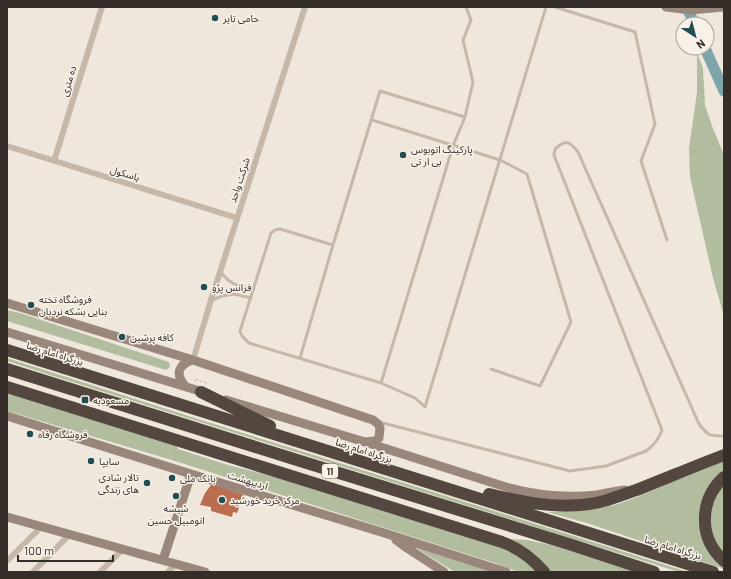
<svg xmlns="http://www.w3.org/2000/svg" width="731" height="579" viewBox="0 0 731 579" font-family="Barlow,'Noto Sans Arabic',sans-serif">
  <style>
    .green { fill: #b1bd9e }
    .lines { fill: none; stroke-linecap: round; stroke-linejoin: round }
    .river { stroke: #7ea6aa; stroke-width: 11 }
    .building { fill: #bb6e4f }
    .path { stroke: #b2a294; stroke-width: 1; stroke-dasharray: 2 2; stroke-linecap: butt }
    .lane { stroke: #c6b8a9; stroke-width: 3 }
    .street { stroke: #c6b8a9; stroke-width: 6 }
    .secondary { stroke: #9a877b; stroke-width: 9 }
    .highway { stroke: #544740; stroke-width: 12 }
    .poi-dot { fill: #224d52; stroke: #f8f1e8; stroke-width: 1.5 }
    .labels { text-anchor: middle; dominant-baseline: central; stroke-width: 3; stroke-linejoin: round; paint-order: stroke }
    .shield { fill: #f8f1e8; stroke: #6f6862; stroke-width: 1 }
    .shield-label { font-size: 9px; font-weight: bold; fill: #342d28 }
    .poi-label { font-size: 10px; fill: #342d28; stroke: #f8f1e8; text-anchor: start }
    .street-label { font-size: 10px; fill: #342d28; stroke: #f8f1e8 }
  </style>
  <rect width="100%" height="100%" fill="#f0e7dc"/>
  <path class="green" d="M697,53L703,68L705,105L712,126L724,155V316L713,278L690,177L689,148L697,92Z
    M7,310L20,313L169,362L170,367L166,370L7,321Z
    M7,358L198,419L491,510L688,572H679L50,375L7,361Z
    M7,392L176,445L178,449L228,465L291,481L499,546L515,553L539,572H518L495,563L172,460L7,411Z
    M724,460V473L703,508L724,565V569L590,524L547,512H569L605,507L618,504L637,497Z
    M724,481V557L716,548L708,519L720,484Z
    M509,539L527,540L551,545L643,572H549Z
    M416,548L493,572H455Z"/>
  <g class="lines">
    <path class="river" d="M686,7L695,24
      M705,48L724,91"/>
  </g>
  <path class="building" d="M211,485H216L244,495L237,513L233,512L232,517L211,511V507L200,505L205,493Z"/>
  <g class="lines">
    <path class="path" d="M195,382L196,379L207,383V384
      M174,461L176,451
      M377,513V515L386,519L387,516"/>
    <path class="lane" d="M555,7L635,32L655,124L641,161L667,240
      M372,120L500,160L527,174L571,322L540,386L491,369
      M333,245L280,229L275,230L271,233L240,331L242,336L249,343L381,383L415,398L425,407L546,7
      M220,271C231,286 237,285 254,289
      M212,300L222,296L234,294L251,298
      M300,358L333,245L380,91L465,117
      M381,383L453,146L465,117L473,82L463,40L471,20L466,7
      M379,422L570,471L606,466L646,451C653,446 659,439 662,430L554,155L555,149C565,140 569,140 578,152L699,424C708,436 710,436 724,436"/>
    <path class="street" d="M7,146L237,218
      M54,161L102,7
      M193,360L211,300L305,7
      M7,561L41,527
      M33,572L69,535
      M100,572L123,549
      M168,572L176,564"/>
    <path class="secondary" d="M666,7L691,10L723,7
      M7,303L193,360L373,420L378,424L380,428L379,438L375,441L366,442
      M7,332L206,393
      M186,387C175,375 177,365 193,360
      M226,400L365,442L506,487C535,495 567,498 597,495C607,493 616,491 625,490
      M7,416L191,474L378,531L506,572
      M7,517L205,572
      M396,540L404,546L444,572
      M163,560L191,474"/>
    <path class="highway" d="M7,350L713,572
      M7,369L297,460L572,545L654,572
      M7,387L502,542C518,548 533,559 544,572
      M201,392L270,426
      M724,477C699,500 698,538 724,561
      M489,494C520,501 548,508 580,505C600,504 620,496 639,489C667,478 695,466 724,455"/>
  </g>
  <g class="poi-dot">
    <circle cx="215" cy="18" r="4"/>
    <circle cx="403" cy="155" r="4"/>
    <circle cx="204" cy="287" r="4"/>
    <circle cx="31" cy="305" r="4"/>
    <circle cx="122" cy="337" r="4"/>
    <rect x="81" y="396" width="8" height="8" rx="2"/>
    <circle cx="30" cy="434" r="4"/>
    <circle cx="91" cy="461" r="4"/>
    <circle cx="172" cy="478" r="4"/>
    <circle cx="147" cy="483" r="4"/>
    <circle cx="176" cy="496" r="4"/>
    <circle cx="222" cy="500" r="4"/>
  </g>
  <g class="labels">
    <rect class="shield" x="322" y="464" width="16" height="14" rx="3"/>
    <g class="shield-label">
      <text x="330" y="471">11</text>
    </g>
    <g class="poi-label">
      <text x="223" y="18">حامی تایر</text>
      <text x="411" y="149">پارکینگ اتوبوس<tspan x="411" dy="12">بی ار تی</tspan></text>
      <text x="212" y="287">فرانس پژو</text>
      <text x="39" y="299">فروشگاه تخته<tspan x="39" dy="12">بنایی بشکه نردبان</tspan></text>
      <text x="130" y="337">کافه پرشین</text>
      <text x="93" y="400">مسعودیه</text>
      <text x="38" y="434">فروشگاه رفاه</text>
      <text x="99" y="461">سایپا</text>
      <text x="139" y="477" text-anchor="end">تالار شادی<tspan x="139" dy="12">های زندگی</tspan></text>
      <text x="180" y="478">بانک ملی</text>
      <text x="230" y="500">مرکز خرید خورشید</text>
      <text x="176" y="508" text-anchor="middle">شیشه<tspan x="176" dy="12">اتومبیل حسین</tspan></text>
    </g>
    <g class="street-label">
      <text transform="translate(68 81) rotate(-73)">ده متری</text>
      <text transform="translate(125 173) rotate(17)">باسکول</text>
      <text transform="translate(239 180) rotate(-72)">شرکت واحد</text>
      <text transform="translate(55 353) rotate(17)">بزرگراه امام رضا</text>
      <text transform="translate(364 450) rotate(18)">بزرگراه امام رضا</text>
      <text transform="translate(248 480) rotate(17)">اردیبهشت</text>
      <text transform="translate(673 547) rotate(17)">بزرگراه امام رضا</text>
    </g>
  </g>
  <rect width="731" height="579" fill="none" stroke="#342d28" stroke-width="16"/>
  <g transform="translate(695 36) rotate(144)"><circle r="19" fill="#f8f1e8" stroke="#aaa39b"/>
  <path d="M0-3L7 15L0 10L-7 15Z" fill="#224d52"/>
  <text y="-6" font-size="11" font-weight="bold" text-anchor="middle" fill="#342d28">N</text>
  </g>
  <path d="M18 555v6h95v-6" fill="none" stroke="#342d28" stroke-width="2"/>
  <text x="24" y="555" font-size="12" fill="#342d28" stroke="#f8f1e8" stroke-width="3" paint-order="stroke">100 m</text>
</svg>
